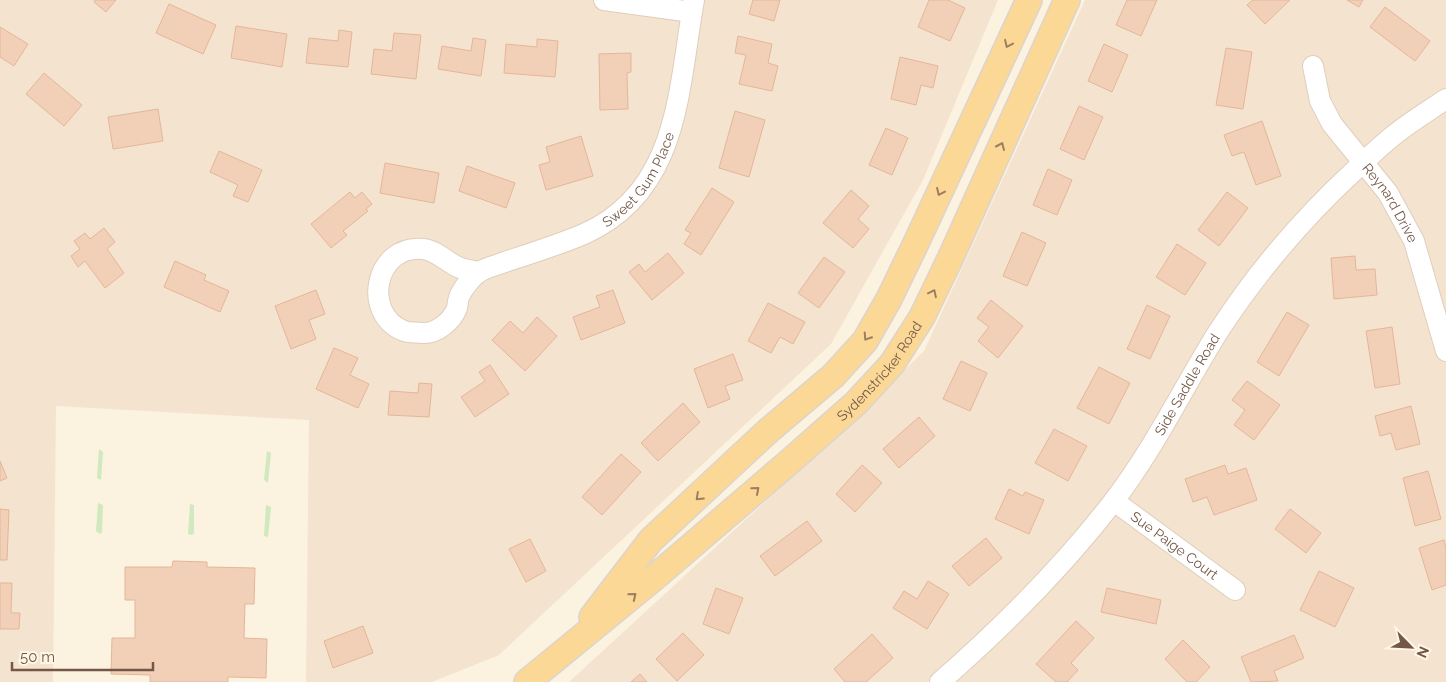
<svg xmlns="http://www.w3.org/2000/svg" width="1446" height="682" viewBox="0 0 1446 682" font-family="Raleway,sans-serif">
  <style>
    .residential { fill: #f4e3cf }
    .green { fill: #d0e9bf }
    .building { fill: #f2d0b8; stroke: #e4b698 }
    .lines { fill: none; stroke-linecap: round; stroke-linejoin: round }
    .minor-casing { stroke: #e0cebc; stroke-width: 22 }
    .major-casing { stroke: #dbd4cf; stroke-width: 28 }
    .minor { stroke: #fff; stroke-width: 20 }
    .major { stroke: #fcd897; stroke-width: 25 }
    .oneway { stroke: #9c7e5f }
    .labels { text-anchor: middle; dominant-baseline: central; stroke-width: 4; stroke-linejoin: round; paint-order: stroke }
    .street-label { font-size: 14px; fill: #735847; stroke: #fff6e6 }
  </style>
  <rect width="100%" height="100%" fill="#fcf2e0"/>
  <path class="residential" d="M0,0H998L923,180L831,344L499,655L432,682H306L309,420L56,406L53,682H0Z
    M1085,0H1446V682H569L842,431L924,351Z"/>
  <path class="green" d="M99,449L103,452L101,480L97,478Z
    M267,451L271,453L268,483L264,480Z
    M98,503L103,505L102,532L100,534L96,531Z
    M190,504L194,505V533L192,535L188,534Z
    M266,505L271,507L268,537L264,536Z"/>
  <path class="building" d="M95,0H116L106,12L94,2Z
    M753,0H780L774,21L749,14Z
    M929,0H948L965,8L950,41L918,27Z
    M1127,0H1157L1141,36L1116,25Z
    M1253,0H1290L1265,24L1247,5Z
    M1347,0H1363L1359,7Z
    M169,4L216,25L203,54L156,33Z
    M1385,7L1430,41L1415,61L1370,27Z
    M236,26L287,34L282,67L231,58Z
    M0,27L28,44L14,66L0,57Z
    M339,30L352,32L348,67L306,63L309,38L338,41Z
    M394,33L421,35L416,79L371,74L374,49L392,51Z
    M738,36L772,44L768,63L778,66L772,91L739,84L746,55L735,53Z
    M473,38L486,40L481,76L438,69L442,46L471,51Z
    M537,39L558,41L555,77L504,73L506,44L537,47Z
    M1104,44L1128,55L1112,92L1088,81Z
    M1226,48L1252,52L1243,109L1216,105Z
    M631,53V72L627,73L628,109L600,110L599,54Z
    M900,57L938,66L933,88L921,85L916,105L891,99Z
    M44,73L82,105L64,126L26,94Z
    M1079,106L1103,117L1084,160L1060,149Z
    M158,109L163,141L113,149L108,117Z
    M735,111L765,120L749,177L719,168Z
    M1262,121L1281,176L1256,185L1244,152L1232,156L1224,135Z
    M886,128L908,138L892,175L869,165Z
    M581,136L593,176L546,190L539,165L550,162L546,147Z
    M219,151L262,170L248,202L233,196L238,185L210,172Z
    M385,163L439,173L434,203L380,193Z
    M467,166L515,183L506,208L459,191Z
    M1048,169L1072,180L1057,215L1033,205Z
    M712,188L734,202L701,255L684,244L691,233L685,230Z
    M851,190L869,206L858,219L869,229L853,248L823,223Z
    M350,192L355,198L362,192L372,204L366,209L368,211L343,231L347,235L331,248L311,224Z
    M1227,192L1248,208L1219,246L1198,230Z
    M104,228L115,242L107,249L124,273L105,288L85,261L78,267L71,256L80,249L74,241L85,233L90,239Z
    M1022,232L1046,243L1027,286L1003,276Z
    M1177,244L1206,263L1185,295L1156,277Z
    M668,253L684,273L652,300L629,272L639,264L645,272Z
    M1355,256L1356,270L1375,269L1377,295L1334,299L1331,258Z
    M824,257L845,272L819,308L798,293Z
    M175,261L206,275L204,280L229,291L220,312L164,287Z
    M316,290L325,314L309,320L316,339L291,349L275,306Z
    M613,290L625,323L581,340L573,317L600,307L596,296Z
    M991,300L1023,326L998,358L978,341L989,327L977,318Z
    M768,303L805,322L793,344L780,337L771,353L748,341Z
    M1147,305L1170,316L1150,359L1127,349Z
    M1287,312L1309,325L1279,376L1257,362Z
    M537,317L557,336L525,371L492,340L510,321L523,333Z
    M1392,327L1400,384L1375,388L1366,331Z
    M334,348L358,358L350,375L369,384L358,408L316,389Z
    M733,354L743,380L725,386L730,399L708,408L694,369Z
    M961,361L987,373L970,411L943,399Z
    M490,365L509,394L475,417L461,397L485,381L479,372Z
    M1099,367L1130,383L1109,424L1077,408Z
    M1247,381L1280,405L1254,440L1234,425L1245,410L1232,400Z
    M419,383L432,384L429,417L388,415L390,391L418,393Z
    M683,403L700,422L658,461L641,443Z
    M1411,406L1420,444L1396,450L1391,433L1380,436L1375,416Z
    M919,417L935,436L899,468L883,449Z
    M1054,429L1087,446L1068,481L1035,463Z
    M621,454L641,472L602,515L582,497Z
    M0,461L7,478L0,481Z
    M862,465L882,483L855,512L836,494Z
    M1225,465L1228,474L1246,468L1257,500L1214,515L1207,497L1193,502L1185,479Z
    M1428,471L1441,519L1415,526L1403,478Z
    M1009,489L1023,496L1025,492L1044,500L1029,534L995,519Z
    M0,509L9,510L7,560H0Z
    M1290,509L1321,533L1306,553L1275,529Z
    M807,521L822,541L775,576L760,556Z
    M986,538L1002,558L969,586L952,566Z
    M530,539L546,571L526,582L509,549Z
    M1444,540L1446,548V585L1432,590L1419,548Z
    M173,561L207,562V567L255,568L254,604H245L244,638L267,639L266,678L228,677V682H150V675L111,674L112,638H135V600H125V567H172Z
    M1319,571L1354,588L1335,627L1300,610Z
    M928,581L949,594L927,629L893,608L904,591L917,599Z
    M0,583H12L11,613H20L19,629H0Z
    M716,588L743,598L729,634L703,624Z
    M1107,588L1161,600L1156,624L1101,612Z
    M1076,621L1094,638L1071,663L1078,670L1067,682H1056L1036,664Z
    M363,626L373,653L333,668L324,641Z
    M683,633L704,655L677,681L656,659Z
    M872,634L893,658L866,682H845L834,669Z
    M1294,635L1304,658L1274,671L1278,681L1251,682L1241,657Z
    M1183,640L1210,667L1196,682H1187L1165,659Z
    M640,674L647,682H631Z"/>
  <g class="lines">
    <g class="minor-casing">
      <g id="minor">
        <path d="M604,0L692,12"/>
        <path id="s1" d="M1313,66L1320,101L1332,124L1388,193L1414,241L1446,351"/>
        <path id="s2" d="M478,272C471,270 463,270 456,266C446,261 435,250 423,249C375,244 361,314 404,331C409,333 417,332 422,333C437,334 452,321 457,308C458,303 458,297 461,293C464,287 472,277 478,273C484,268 495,266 502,263C529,254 558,245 584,234C680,191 678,89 694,0"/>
        <path id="s3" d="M1114,501L1235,590"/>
        <path id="s4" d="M940,682C1003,627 1062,568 1113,502C1154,449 1183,388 1218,332C1257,272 1301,220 1354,171C1368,158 1382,144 1398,132C1413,120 1430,110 1446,99"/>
      </g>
    </g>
    <g class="major-casing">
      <g id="major">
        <path d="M592,617L651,540L768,431L833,376L865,341L889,299L917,241L1029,0"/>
        <path id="s5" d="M527,682L654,578L788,463L856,403L892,364L922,317L950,259L1067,0"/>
      </g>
    </g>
    <use href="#minor" class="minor"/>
    <use href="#major" class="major"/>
  </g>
  <defs><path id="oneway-chevron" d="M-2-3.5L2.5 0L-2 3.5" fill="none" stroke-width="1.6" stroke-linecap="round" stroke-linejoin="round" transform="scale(1.25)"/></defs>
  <g class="oneway">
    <use href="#oneway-chevron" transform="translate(1008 44) rotate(115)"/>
    <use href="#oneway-chevron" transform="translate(1001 146) rotate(-66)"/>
    <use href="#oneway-chevron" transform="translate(940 192) rotate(115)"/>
    <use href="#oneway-chevron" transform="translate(933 293) rotate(-64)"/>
    <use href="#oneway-chevron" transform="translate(867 337) rotate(123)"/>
    <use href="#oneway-chevron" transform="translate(756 490) rotate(-41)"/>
    <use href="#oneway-chevron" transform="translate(699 497) rotate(137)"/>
    <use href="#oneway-chevron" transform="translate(633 596) rotate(-39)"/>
  </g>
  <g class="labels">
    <g class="street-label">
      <text stroke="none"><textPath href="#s2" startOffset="479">Sweet Gum Place</textPath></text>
      <text stroke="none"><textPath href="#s1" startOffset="160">Reynard Drive</textPath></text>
      <text stroke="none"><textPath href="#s5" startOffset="471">Sydenstricker Road</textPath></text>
      <text stroke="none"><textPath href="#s4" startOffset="389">Side Saddle Road</textPath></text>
      <text stroke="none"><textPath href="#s3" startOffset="75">Sue Paige Court</textPath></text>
    </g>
  </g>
  <g transform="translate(1411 647) rotate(114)" stroke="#fff6e6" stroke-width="4" paint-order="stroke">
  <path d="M0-4L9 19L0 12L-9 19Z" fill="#735847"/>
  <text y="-8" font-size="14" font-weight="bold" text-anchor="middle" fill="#735847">N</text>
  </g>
  <path d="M12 662v8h141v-8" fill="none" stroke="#735847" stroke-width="2.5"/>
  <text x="20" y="662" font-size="15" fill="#735847" stroke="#fff6e6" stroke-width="4" paint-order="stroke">50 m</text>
</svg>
